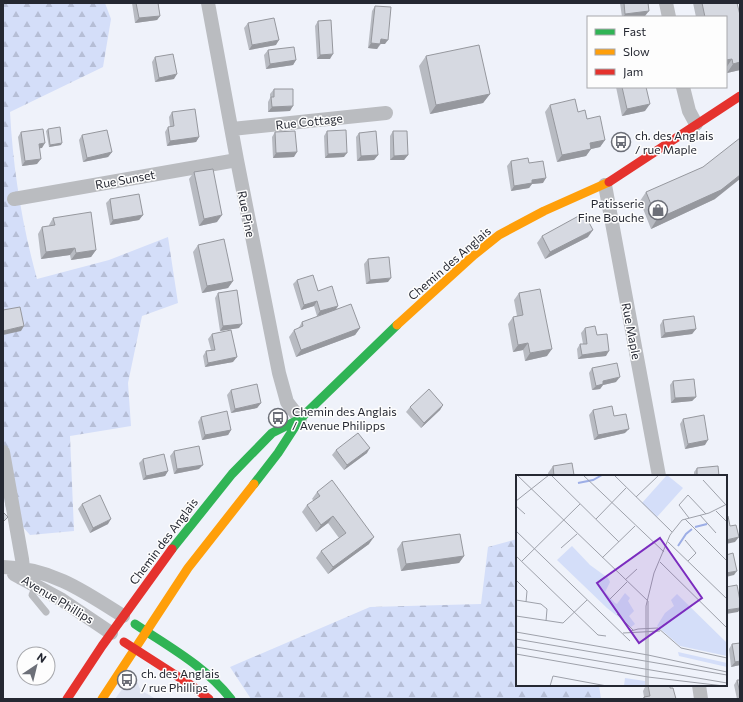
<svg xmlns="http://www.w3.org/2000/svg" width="743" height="702" viewBox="0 0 743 702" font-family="Commissioner,sans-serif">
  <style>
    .built { fill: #dee3f1 }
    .forest { fill: url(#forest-firs) }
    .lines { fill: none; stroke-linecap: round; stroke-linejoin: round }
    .lane { stroke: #babcc0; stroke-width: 7 }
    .street { stroke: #babcc0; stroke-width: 14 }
    .fast { stroke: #30b455; stroke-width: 9 }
    .slow { stroke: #ff9f0a; stroke-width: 9 }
    .jam { stroke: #e5322d; stroke-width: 9 }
    .wall { fill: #b8bbc2 }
    .shaded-wall { fill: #96989e }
    .building { fill: #d6d9e1; stroke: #96989e }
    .labels { text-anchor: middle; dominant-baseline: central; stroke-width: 3; stroke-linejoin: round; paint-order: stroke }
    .street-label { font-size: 12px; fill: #252832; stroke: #fdfdfd }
    .poi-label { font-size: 12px; fill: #252832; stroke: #fdfdfd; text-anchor: start }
    .inset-river { fill: none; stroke: #9daee6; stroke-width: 2 }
    .inset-road { fill: none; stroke: #9ea1aa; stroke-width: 1 }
    .view { fill: #7b2cbf; fill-opacity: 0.15; stroke: #7b2cbf; stroke-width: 2 }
    .inset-edge { fill: none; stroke: #252832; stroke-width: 2 }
  </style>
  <defs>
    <pattern id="forest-firs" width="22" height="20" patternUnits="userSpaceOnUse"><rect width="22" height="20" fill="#d4def9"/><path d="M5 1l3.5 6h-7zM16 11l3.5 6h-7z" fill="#b6bed6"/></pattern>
  </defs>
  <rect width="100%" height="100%" fill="#eff2fa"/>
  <path class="built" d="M136,676L139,687L142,691L156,699H115L128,681Z"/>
  <path class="forest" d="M3,3H105L111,19L103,67L10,112C13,169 22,224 37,279L109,260L168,237L178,303L142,316L128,383L131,426L70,436L74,531L30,535L6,508L3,493Z
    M517,539V685H599L601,699H251L230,667L370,607L481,604L488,547Z"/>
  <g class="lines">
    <path class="lane" d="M37,584L32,595L46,612"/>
    <path class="street" d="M208,3L237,160L279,373L287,402L300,419
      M666,3L669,17
      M683,87L689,111L696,124
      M232,129L386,113
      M605,185L659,476
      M14,199L237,160
      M3,452L22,559L23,568L21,578
      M3,567C51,568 84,591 123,616
      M14,574L62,600L111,633
      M699,685L701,699"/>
    <path class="fast" d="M254,484L278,453L300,419
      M172,549L232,474L272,433L300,419L397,325
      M135,624C169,647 205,666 231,699"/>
    <path class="slow" d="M397,325L474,255L499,235L544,211L609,182
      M102,699L188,568L254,484"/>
    <path class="jam" d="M609,182L740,96
      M124,642L191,685L209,699
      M67,699L102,646L172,549"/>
  </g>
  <path class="wall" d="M132,3H158L160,16L157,20L135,23Z
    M620,3H648L645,16L635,17H622Z
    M693,3H737L740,70L727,73L726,69V17H696Z
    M375,6L385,44H381L377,49L368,48L372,11Z
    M318,21L330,59H317L315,26Z
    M248,23L276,45L249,50L244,28Z
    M268,50L296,60L293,65L266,69L264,55Z
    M426,56L490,94L483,103L430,114L419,66Z
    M155,57L174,79L155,82L152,62Z
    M616,87H646L645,111L622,116Z
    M274,89L290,111L268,112V102L270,98V94Z
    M550,105L578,112L587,119L605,140L600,147L591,149L586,156L557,162L545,112Z
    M172,112L199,137L196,142L167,146L165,132L168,127H170L169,117Z
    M48,129L61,145L49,147L46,131Z
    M327,131L344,157L325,158L324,136Z
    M393,131L408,155L404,160H390V136Z
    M21,132L42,148H39L37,164L22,166L18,137Z
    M275,132L294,157L273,158L272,137Z
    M359,133L378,155L374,160L357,161L356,137Z
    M82,135L112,152L108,157L83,162L79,140Z
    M511,161L529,163L543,183L532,184L529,188L511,191L507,166Z
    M194,172L217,222L199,226L189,179Z
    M646,192L715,199L651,229L640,201Z
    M110,199L143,215L139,220L110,225L106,203Z
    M53,218L96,250L91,257L71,260L70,255L41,259L38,234L42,227L49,226V225Z
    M542,236L588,237L545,259L537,243Z
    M198,245L233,281L228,288L202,293L193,252Z
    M368,259L388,282L366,284L364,264Z
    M297,280L318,291L336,310L360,328L355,335L296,357L289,337L294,330L298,329L302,322L325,314L317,316L314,306L301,310L293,284Z
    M218,293L239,328L220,331L215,298Z
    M519,293L547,356L525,361L523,350L513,352L508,324L513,317L517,316L514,300Z
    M663,320L696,329L692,334L661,338L660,325Z
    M585,328L606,356L578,359L577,349L580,344H583L581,333Z
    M212,334L233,362L205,367L203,356L206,351L211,350L208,339Z
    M592,368L616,382L603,385L600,389L592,390L589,373Z
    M673,381L696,397L692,401L671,403L670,385Z
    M231,390L261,403L257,408L231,413L227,395Z
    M443,405L440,410L421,428L406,412L410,407Z
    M593,410L614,416L625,433L594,440L589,415Z
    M201,417L231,430L228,435L202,440L198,422Z
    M683,419L705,445L685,449L680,424Z
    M336,450L367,453L344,470L332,455Z
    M174,451L199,469L174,474L170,456Z
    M143,459L168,471L165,476L143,480L139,463Z
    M553,466L574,475L578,476H548V473Z
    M697,468L719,476H694V472Z
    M317,492L369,544L328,574L316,558L321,551L339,538L328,523L316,532L302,512L307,505L314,501L312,499Z
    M82,504L108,524L90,533L78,509Z
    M402,542L464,556L459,563L401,571L397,549Z
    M732,644L740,665L731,667L729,649Z
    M737,680H740V699H737L734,685Z
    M646,685H670L644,699H642L644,697L643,691Z"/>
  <path class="shaded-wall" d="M649,11L645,16L635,17H623L625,14Z
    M160,16L157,20L135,23L139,18Z
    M381,39L388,40L385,44H378Z
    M279,40L276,45L249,50L252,45Z
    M371,43L380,44L377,49L368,48Z
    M333,54L330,59H317L320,55Z
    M732,59L726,68V60Z
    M296,60L293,65L266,69L270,64Z
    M740,62V70L727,73L733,64Z
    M177,74L174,79L155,82L159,78Z
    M490,94L483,103L430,114L436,105Z
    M650,104L645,111L622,116L627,109Z
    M293,106L290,111L268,112L272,107Z
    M199,137L196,142L167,146L170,141Z
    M605,140L600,147L591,149L586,156L557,162L562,155L590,143Z
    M45,143L42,148L35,149L39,144Z
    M62,143L61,145L49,147L50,145Z
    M112,152L108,157L83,162L87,158Z
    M297,152L294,157L273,158L276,153Z
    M347,153L344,157L325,158L328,154Z
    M378,155L374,160L357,161L361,156Z
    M408,155L404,160H390L394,156Z
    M41,159L37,164L22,166L25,161Z
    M740,175V179L715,199L651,229L657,219Z
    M546,178L543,183L532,184L529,188L511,191L514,186L532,180Z
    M143,215L139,220L110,225L113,220Z
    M222,215L217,222L199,226L204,219Z
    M593,230L588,237L545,259L550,252Z
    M75,248L70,255L41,259L46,252Z
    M96,250L91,257L71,260L76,253Z
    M391,278L388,282L366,284L370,280Z
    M233,281L228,288L202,293L207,286Z
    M317,301L314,306L301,310L304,305Z
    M338,306L335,311L317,316L320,311Z
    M242,324L239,328L220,331L223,326Z
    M24,326L21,331L3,335V331Z
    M360,328L355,335L296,357L301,350Z
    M696,329L692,334L661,338L665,333Z
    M528,343L523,350L513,352L518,345Z
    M552,349L547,356L525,361L530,353Z
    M609,351L606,356L578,359L582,355Z
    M237,357L233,362L205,367L208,363Z
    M620,377L616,382L603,385L600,389L592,390L596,386L603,381Z
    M696,397L692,401L671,403L675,398Z
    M261,403L257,408L231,413L235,409Z
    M443,405L440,410L421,428L424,423Z
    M629,429L625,433L594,440L598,435Z
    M231,430L228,435L202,440L205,435Z
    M708,440L705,445L685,449L688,444Z
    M370,448L367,453L344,470L347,465Z
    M203,465L199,469L174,474L177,469Z
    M168,471L165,476L143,480L146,476Z
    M333,516L328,523L316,532L321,525Z
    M111,519L108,524L90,533L93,528Z
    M374,537L369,544L328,574L333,567Z
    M739,537L735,542L726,544V540Z
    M464,556L459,563L401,571L406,564Z
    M737,571L734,575L726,577V573Z
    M740,608V609L738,612L726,614V610Z
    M740,661V665L731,667L735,662Z"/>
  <path class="building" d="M136,3H158L160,16L139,18Z
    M624,3H648L649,11L625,14Z
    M702,3H737L740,15V62L733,64L732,59L726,60V17H705Z
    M375,6L391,7L388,40L381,39L380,44L371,43Z
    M274,18L279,40L252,45L248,23Z
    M331,20L333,54L320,55L318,21Z
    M479,45L490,94L436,105L426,56Z
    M294,47L296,60L270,64L268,50Z
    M173,54L177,74L159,78L155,57Z
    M622,87H646L650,104L627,109Z
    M274,89H293V106L272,107L271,97H274Z
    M575,99L578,112L585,110L587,119L600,116L605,140L590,143L591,149L562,155L550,105Z
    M195,109L199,137L170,141L168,127L174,126L172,112Z
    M60,127L62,143L50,145L48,129Z
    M43,129L45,143L39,144L41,159L25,161L21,132Z
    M107,130L112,152L87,158L82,135Z
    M346,130L347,153L328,154L327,131Z
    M295,131L297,152L276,153L275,132Z
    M376,131L378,155L361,156L359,133Z
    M393,131H407L408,155L394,156Z
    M740,138V175L721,190L657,219L646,192L703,167Z
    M528,158L529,163L543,161L546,178L532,180V183L514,186L511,161Z
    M213,169L222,215L204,219L194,172Z
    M139,194L143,215L113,220L110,199Z
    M91,212L96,250L76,253L75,248L46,252L42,227L55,225L53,218Z
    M584,213L593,230L550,252L542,236Z
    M224,239L233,281L207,286L198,245Z
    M389,257L391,278L370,280L368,259Z
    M313,275L318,291L332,286L338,306L320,311L317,301L304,305L297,280Z
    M540,289L552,349L530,353L528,343L518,345L513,317L523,315L519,293Z
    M237,290L242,324L223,326L218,293Z
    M351,304L360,328L301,350L294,330L303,326L302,322Z
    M20,307L24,326L3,331V310Z
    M694,316L696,329L665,333L663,320Z
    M595,326L597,335L607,334L609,351L582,355L580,344H587L585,328Z
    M231,330L237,357L208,363L206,351L215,350L212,334Z
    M617,363L620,377L603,381V384L596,386L592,368Z
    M694,379L696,397L675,398L673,381Z
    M257,384L261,403L235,409L231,390Z
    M429,389L443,405L424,423L410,407Z
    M612,406L614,416L626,414L629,429L598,435L593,410Z
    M227,411L231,430L205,435L201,417Z
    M704,415L708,440L688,444L683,419Z
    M358,433L370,448L347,465L336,450Z
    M199,446L203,465L177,469L174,451Z
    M164,454L168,471L146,476L143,459Z
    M572,463L574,475H578V476H554L553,466Z
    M718,466L719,476H697V468Z
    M332,480L374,537L333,567L321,551L346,533L333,516L321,525L307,505L320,496L317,492Z
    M100,495L111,519L93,528L82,504Z
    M3,512L8,517L3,522Z
    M726,516H728L730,526L736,525L739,537L726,540Z
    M460,534L464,556L406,564L402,542Z
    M733,553L737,571L726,573V555Z
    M737,585L740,601V608L726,610V587Z
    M740,643V661L735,662L732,644Z
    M737,680H740V693Z
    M648,685H670V688H673L676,699H644V697L650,696Z"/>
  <defs>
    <g id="bus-ring" transform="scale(1)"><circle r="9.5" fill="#fdfdfd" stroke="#6c6f78" stroke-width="1.5"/><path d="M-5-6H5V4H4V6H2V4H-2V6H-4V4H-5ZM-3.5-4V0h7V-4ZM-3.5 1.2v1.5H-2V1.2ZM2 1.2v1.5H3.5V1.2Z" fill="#6c6f78"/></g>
    <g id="shop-ring" transform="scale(1)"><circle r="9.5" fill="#fdfdfd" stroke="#6c6f78" stroke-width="1.5"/><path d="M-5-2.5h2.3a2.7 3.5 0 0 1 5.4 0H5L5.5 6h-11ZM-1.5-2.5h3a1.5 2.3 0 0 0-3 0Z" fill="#6c6f78"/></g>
  </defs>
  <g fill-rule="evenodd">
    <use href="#bus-ring" x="621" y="142"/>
    <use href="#shop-ring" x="658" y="210"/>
    <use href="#bus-ring" x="278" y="418"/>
    <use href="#bus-ring" x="127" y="680"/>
  </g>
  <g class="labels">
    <g class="street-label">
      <text transform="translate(309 121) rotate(-6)">Rue Cottage</text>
      <text transform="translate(125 179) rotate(-10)">Rue Sunset</text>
      <text transform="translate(247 214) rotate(79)">Rue Pine</text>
      <text transform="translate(449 263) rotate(-41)">Chemin des Anglais</text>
      <text transform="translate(632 331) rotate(79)">Rue Maple</text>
      <text transform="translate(163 541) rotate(-53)">Chemin des Anglais</text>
      <text transform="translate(58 599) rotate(31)">Avenue Phillips</text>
    </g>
    <g class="poi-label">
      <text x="635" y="135">ch. des Anglais<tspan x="635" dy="14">/ rue Maple</tspan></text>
      <text x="644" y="203" text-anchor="end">Patisserie<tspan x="644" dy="14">Fine Bouche</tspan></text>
      <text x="292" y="411">Chemin des Anglais<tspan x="292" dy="14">/ Avenue Philipps</tspan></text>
      <text x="141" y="673">ch. des Anglais<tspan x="141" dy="14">/ rue Phillips</tspan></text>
    </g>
  </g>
  <g transform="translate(516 475)">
    <rect width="211" height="211" fill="#eff2fa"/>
    <path d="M56,71L74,90L92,103L94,107L89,117L99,128L101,129L109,118L114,123L112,126L118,136L113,141L119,149L115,152L91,133L41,85ZM161,119L211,168V181L164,171L141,151L149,138L158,131L155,125ZM162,177L211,188V192L163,181Z" fill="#d4def9"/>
    <path d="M151,0L167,13L141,42L126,28ZM109,203L129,206V211H108Z" fill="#d4def9"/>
    <path class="inset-river" d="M62,8L77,5L86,0M179,52L191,49M162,71L170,59L176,54"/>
    <path class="inset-road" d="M1,0L132,126M35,0L103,67M67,0L148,77M98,0L156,57M187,5L210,30M120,22L143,0M0,26L33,0M0,31L9,39M200,36L211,47M184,40L200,58M173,43L163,30L172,20L190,39M80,44L110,13M169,44L211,86M0,56L114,166M169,65L180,78L172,86M152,67L211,124M45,73L61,59M0,81L82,160L90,161M86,83L119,51M6,86L64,29M144,87L211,153M0,105L11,116L10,127M109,105L121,94M94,124L111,107M0,125L25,129L31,134L30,146M132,126V211M101,139L117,155M0,141L47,148L71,125M115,156L122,154L142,153L165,173L211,183M0,157L132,180M107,158L144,156M0,164L211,200M0,172L211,208M0,179L132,202M132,180L211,197M132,202L208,211M34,211L37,201L91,211M130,211V131L138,98L154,60L166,45L193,38L211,29"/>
    <path class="view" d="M144,63L186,123L123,168L81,108Z"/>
    <rect width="211" height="211" class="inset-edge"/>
  </g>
  <rect width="743" height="702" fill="none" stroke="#252832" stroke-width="8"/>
  <rect x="587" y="16" width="140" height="72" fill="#fdfdfd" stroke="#a7a8ac"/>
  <rect x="595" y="29" width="20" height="6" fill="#30b455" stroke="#a7a8ac"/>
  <text x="623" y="36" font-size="12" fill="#252832">Fast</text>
  <rect x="595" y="49" width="20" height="6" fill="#ff9f0a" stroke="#a7a8ac"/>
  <text x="623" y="56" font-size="12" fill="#252832">Slow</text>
  <rect x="595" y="69" width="20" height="6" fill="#e5322d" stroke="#a7a8ac"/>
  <text x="623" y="76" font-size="12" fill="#252832">Jam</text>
  <g transform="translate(36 666) rotate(35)"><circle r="19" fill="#fdfdfd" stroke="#a7a8ac"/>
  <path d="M0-3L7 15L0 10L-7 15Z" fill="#6c6f78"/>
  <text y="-6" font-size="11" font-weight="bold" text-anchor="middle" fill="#252832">N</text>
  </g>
</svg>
